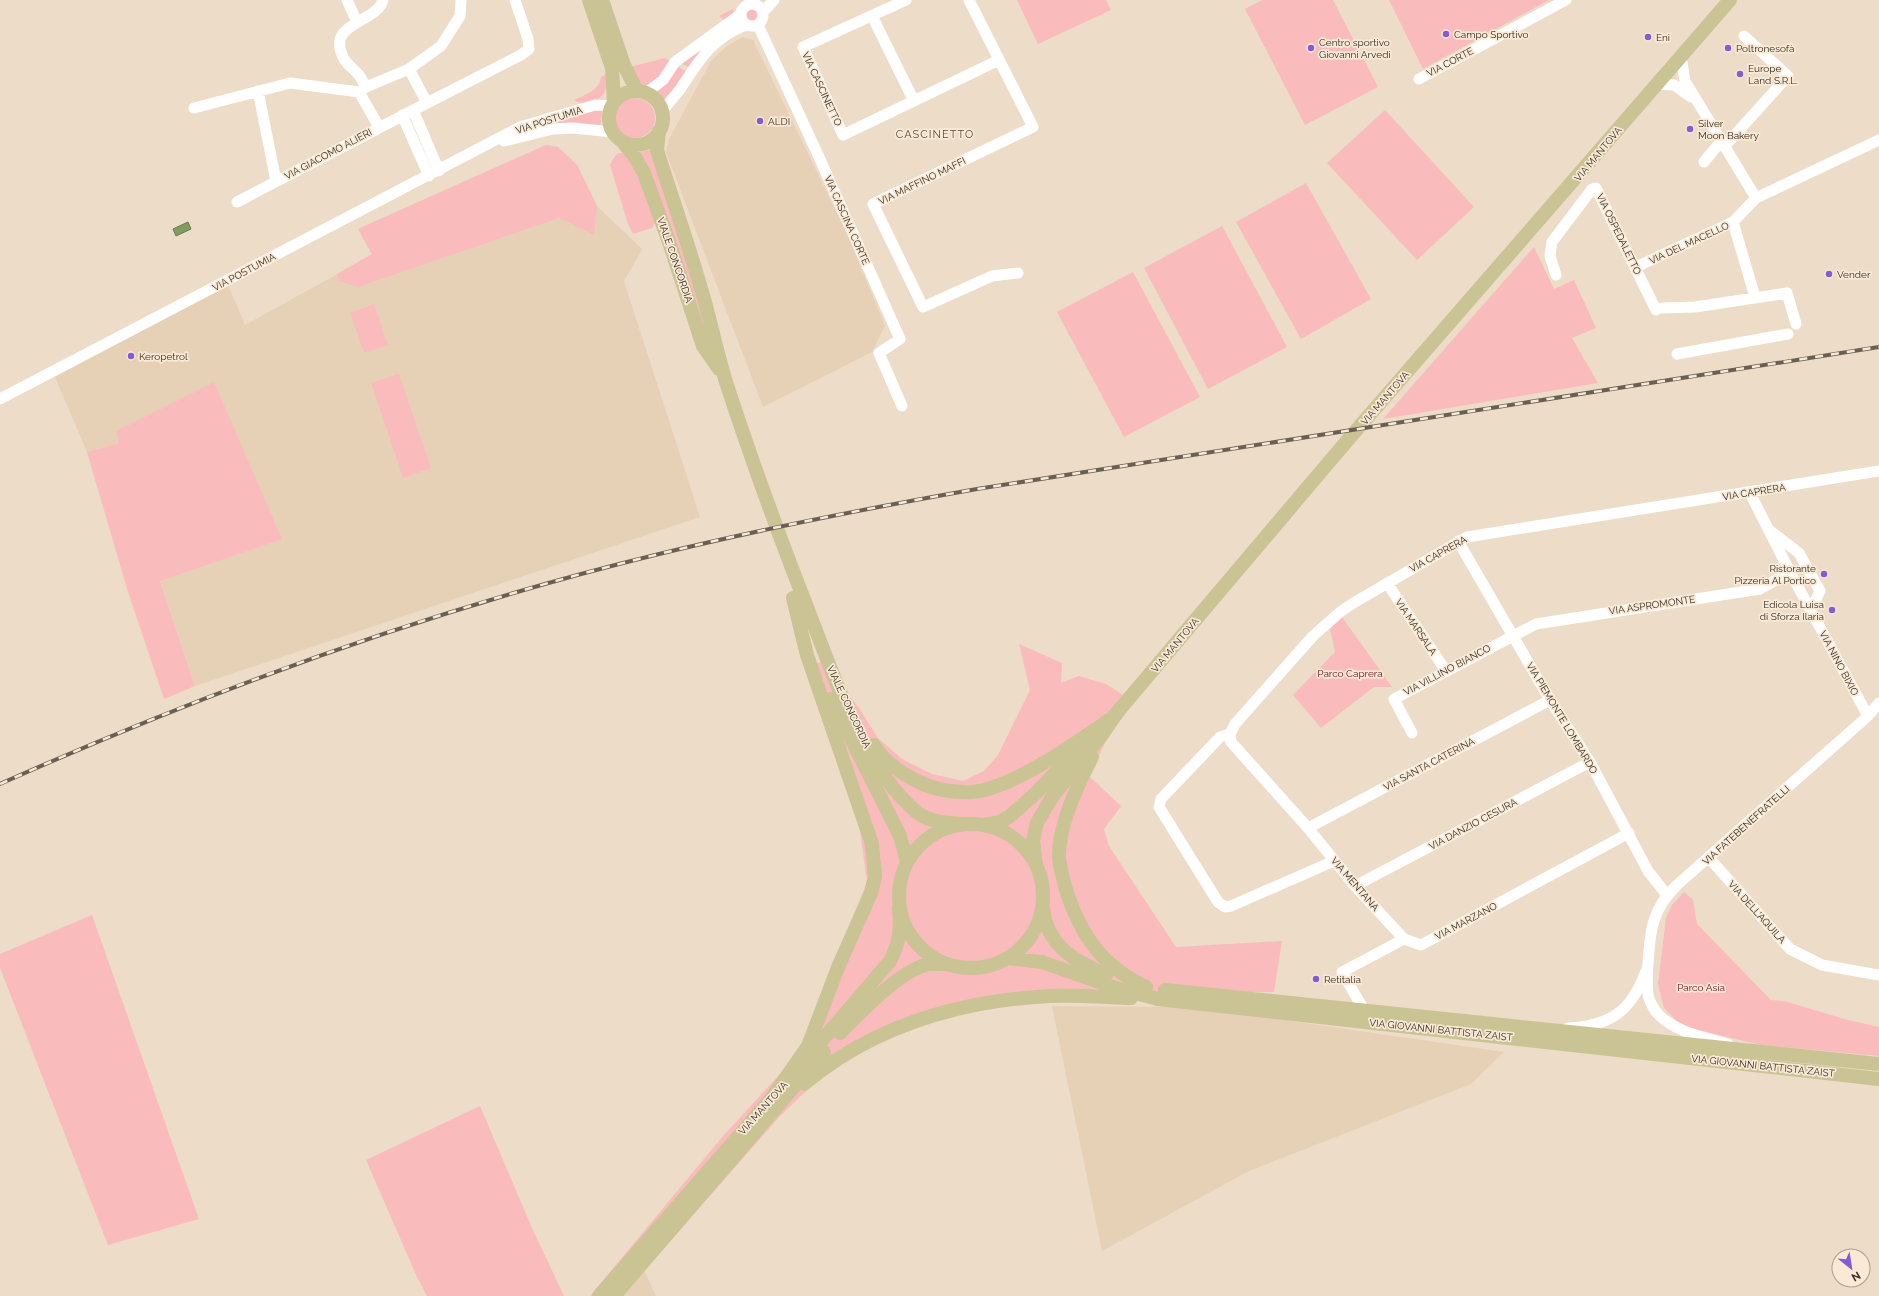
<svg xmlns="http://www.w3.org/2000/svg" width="1879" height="1296" viewBox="0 0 1879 1296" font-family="Raleway,sans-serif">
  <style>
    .built { fill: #e6d1b7 }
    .green { fill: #fabbbc }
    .water { fill: #809c5f; stroke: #6a7b4e }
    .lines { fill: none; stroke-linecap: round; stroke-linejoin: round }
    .minor { stroke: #fff; stroke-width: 11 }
    .major { stroke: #cac394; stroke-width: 14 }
    .rail-casing { stroke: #696055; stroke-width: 4 }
    .rail { stroke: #f9e9d5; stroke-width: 2.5; stroke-dasharray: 8; stroke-linecap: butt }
    .poi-dot { fill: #835bd5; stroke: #f9e9d5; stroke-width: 1.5 }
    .labels { text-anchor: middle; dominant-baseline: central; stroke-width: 3.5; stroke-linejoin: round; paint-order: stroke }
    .poi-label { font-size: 10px; fill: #352f27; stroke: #f9e9d5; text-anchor: start }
    .street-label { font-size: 10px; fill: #352f27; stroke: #f9e9d5 }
    .park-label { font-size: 10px; fill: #690f1f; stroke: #f9e9d5 }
    .neighbourhood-label { font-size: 11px; letter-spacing: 1px; fill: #5b4e3d; stroke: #f9e9d5 }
  </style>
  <rect width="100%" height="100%" fill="#ecdcc8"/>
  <path class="built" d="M743,37L753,40L849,238L885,326L872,352L763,407L666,152L669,139L711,61L727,46Z
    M546,145L558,147L577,165L597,206L642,249L624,281L700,517L195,686L160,581L214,382L116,431L119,443L87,452L55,377L228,285L245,325L372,255L358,229Z
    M1052,1006L1178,1007L1277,1019L1504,1052L1471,1084L1249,1171L1102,1251Z
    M644,1270L656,1296H622Z"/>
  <path class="green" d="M1017,0H1106L1111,10L1038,44Z
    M1262,0H1333L1378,87L1305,125L1245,9Z
    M1389,0H1549L1423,69Z
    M746 15a6 6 0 1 1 12 0a6 6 0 1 1-12 0Z
    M733,9L734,16L726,21L719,16Z
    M706,45L690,68L681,63Z
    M665,58L670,62C663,72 655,88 641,86L630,67Z
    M678,67L687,72L664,103L654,92Z
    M606,74C606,79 607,86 605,91C601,101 583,107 574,100C585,95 600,90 601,77Z
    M615 118a20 20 0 1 1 40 0a20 20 0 1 1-40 0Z
    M596,109H603L600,127L556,125L555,121Z
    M1385,110L1474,207L1417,260L1327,163Z
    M546,145L558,147L577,165L597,206L594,235L559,218L358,287L339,281L337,274L372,254L358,229Z
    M651,149L696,287L708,340L639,153Z
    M619,153H623L631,159L656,221L652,228L633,234L628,224L610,165L615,156Z
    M1306,183L1371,299L1301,339L1236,222Z
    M1222,226L1287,347L1208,389L1144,268Z
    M1534,247L1554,289L1574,280L1596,328L1572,338L1598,383L1383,419Z
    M1133,272L1200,397L1124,437L1057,312Z
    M374,304L388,345L364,353L350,313Z
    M399,374L431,468L403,478L371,383Z
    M214,382L282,539L160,581L195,686L164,699L128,592L87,452L119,443L116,431Z
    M1342,617L1392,687H1374L1321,728L1293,695L1335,652L1330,629Z
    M1019,644L1062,663L1061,683L1079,676L1106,684L1134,702L1107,739L1089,776L1121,806L1104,829L1109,846L1176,947L1282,941L1274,992L1023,994L876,1034L822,1076L780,1116L622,1296H590L723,1136L791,1062L804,1040L867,882L859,823L814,664L822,662L859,708L878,738L902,759L932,774L963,781L984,771L998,755L1030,690Z
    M1684,892L1693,900L1697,924L1771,1000L1784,1001L1848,1020L1879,1027V1056L1761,1045L1689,1028L1677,1021L1664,1008L1658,984L1666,918L1672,905Z
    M92,915L199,1219L108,1245L0,968V954Z
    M480,1106L532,1228L564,1296H427L417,1277L366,1160Z"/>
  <path class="water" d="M188,222L191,229L176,236L173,229Z"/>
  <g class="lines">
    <path class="minor" d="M347,0L357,22
      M906,0L803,47L843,135L999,60
      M969,0L1033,127L873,204L923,307L992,276L1018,273
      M741 15a11 11 0 1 1 22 0a11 11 0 1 1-22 0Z
      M763,12L774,0
      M872,16L914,101
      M758,25L819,157L900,339L879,353L902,406
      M1681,57L1685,81L1756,198
      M409,69L441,46L460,16L461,0
      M1419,79L1566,0
      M1657,84L1674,85L1691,97
      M366,87C363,82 361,77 358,74C353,68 346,64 343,57C326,22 377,23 383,0
      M258,91L276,181
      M646,93L663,80L675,62L741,14
      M427,103L521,55L529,49L528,39L515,0
      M194,108L290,83L359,92
      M413,110L439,171
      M662,112C668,103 675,96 681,88C700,59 713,37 746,25
      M402,115L429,176
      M504,141L553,129L572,128L613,132
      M1724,147L1788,76L1744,36
      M1704,162L1721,141
      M237,202L427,103L409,69L366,87L359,92L379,127
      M1733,222L1755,297
      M1636,267L1733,222L1756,198L1879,140
      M1556,275L1550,256L1552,242L1592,189L1596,188L1656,310
      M1662,308L1695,307L1787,293L1796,324
      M1677,354L1788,334
      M0,399L520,127L595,105L612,106
      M1750,493L1790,572L1868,716
      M1772,532L1799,553L1820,591L1811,610
      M1458,541L1550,700L1590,762L1648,871L1667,895
      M1387,583L1446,671
      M1412,733L1394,699L1536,624L1760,589L1790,572
      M1230,734L1220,737L1161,799L1159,807L1218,902L1225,907L1231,906L1334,861
      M1308,828L1550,700
      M1709,858L1790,949L1822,965L1879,975
      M1355,886L1590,762
      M1404,939L1355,886L1308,828L1231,742L1230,734L1235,724L1313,636L1340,612L1355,602L1467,537L1879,471
      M1364,1010L1342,972L1404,939L1421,945L1629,833
      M1568,1028C1609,1026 1631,1012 1645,973
      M1728,1044C1704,1037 1676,1033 1658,1014C1654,1010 1649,1000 1648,995C1646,980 1649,932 1655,918C1659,905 1667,895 1677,885L1868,716L1879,703"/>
    <path class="major" d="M589,0L612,68L614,102
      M602,0L624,65L637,91
      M609 118a27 27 0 1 1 54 0a27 27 0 1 1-54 0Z
      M659,131L657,150C671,195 687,240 700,285C710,317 716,350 726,382C752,462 781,541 812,620C836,682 862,762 912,808C926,822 943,823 962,824
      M622,141L635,157L644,173L669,242L703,346L719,369
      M831,699L900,836L907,861
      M874,745C883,760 898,771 913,779C931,789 950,793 972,792C1011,789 1076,743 1109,720
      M1092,757C1078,784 1058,827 1059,857C1060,870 1064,883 1068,896C1083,939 1104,967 1146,987
      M899 896a72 72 0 1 1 144 0a72 72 0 1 1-144 0Z
      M984,825L1000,822L1010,816L1035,794L1085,742
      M1036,865L1033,840L1037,823L1052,797L1101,736L1115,715L1346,442L1730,0
      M1043,909C1048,947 1074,960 1106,975
      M1008,958L1042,962L1116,988L1158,999L1879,1079
      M1165,990L1879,1064
      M840,1033C861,1012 900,970 929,964C934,964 940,964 945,964
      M808,1057L890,961C900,941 901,930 899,908
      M804,1084C873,1026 960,1001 1049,996C1076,995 1104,997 1131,998
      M771,1099L808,1046L839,965L871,893L875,877L872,844L807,655L793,598
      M599,1296L777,1092
      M614,1296L824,1052"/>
    <g class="rail-casing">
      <path id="rail" d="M0,784C211,690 430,610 655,555C761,529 869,508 977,489L1879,347"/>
    </g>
    <use href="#rail" class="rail"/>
  </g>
  <g class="poi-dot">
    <circle cx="1446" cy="34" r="4"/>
    <circle cx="1648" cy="37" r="4"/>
    <circle cx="1311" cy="48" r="4"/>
    <circle cx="1728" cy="48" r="4"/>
    <circle cx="1740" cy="74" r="4"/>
    <circle cx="760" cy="121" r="4"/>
    <circle cx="1690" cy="129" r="4"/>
    <circle cx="1829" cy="274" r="4"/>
    <circle cx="131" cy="356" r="4"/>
    <circle cx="1824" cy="574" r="4"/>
    <circle cx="1832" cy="610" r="4"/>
    <circle cx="1316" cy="979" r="4"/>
  </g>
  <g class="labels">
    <g class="poi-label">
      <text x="1454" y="34">Campo Sportivo</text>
      <text x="1656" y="37">Eni</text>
      <text x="1319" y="42">Centro sportivo<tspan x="1319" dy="12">Giovanni Arvedi</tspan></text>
      <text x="1736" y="48">Poltronesofà</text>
      <text x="1748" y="68">Europe<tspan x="1748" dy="12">Land S.R.L.</tspan></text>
      <text x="768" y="121">ALDI</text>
      <text x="1698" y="123">Silver<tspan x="1698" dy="12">Moon Bakery</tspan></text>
      <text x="1837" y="274">Vender</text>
      <text x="139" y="356">Keropetrol</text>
      <text x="1816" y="568" text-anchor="end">Ristorante<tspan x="1816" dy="12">Pizzeria Al Portico</tspan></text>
      <text x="1824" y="604" text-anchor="end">Edicola Luisa<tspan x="1824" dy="12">di Sforza Ilaria</tspan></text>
      <text x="1324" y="979">Retitalia</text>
    </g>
    <g class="street-label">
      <text transform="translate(1450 62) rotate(-28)">VIA CORTE</text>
      <text transform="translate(822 89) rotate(65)">VIA CASCINETTO</text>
      <text transform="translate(549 120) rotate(-18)">VIA POSTUMIA</text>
      <text transform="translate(328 154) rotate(-28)">VIA GIACOMO ALIERI</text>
      <text transform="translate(1598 154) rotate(-50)">VIA MANTOVA</text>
      <text transform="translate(922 181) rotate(-26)">VIA MAFFINO MAFFI</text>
      <text transform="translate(847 220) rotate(66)">VIA CASCINA CORTE</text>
      <text transform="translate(1619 234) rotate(64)">VIA OSPEDALETTO</text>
      <text transform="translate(1689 243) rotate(-25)">VIA DEL MACELLO</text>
      <text transform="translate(675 260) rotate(71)">VIALE CONCORDIA</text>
      <text transform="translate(244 272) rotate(-28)">VIA POSTUMIA</text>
      <text transform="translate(1385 398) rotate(-49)">VIA MANTOVA</text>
      <text transform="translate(1754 492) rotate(-9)">VIA CAPRERA</text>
      <text transform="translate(1438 554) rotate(-29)">VIA CAPRERA</text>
      <text transform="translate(1652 605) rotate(-8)">VIA ASPROMONTE</text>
      <text transform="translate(1416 627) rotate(56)">VIA MARSALA</text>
      <text transform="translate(1175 645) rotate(-50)">VIA MANTOVA</text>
      <text transform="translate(1839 663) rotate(62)">VIA NINO BIXIO</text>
      <text transform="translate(1447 670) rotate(-28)">VIA VILLINO BIANCO</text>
      <text transform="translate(849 707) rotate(65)">VIALE CONCORDIA</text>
      <text transform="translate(1562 718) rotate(59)">VIA PIEMONTE LOMBARDO</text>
      <text transform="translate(1429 764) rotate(-28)">VIA SANTA CATERINA</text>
      <text transform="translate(1473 824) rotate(-28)">VIA DANZIO CESURA</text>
      <text transform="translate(1746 825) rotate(-42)">VIA FATEBENEFRATELLI</text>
      <text transform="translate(1355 884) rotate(49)">VIA MENTANA</text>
      <text transform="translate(1757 912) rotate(48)">VIA DELL'AQUILA</text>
      <text transform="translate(1466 921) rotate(-28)">VIA MARZANO</text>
      <text transform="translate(1441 1030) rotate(6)">VIA GIOVANNI BATTISTA ZAIST</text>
      <text transform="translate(1763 1066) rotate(6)">VIA GIOVANNI BATTISTA ZAIST</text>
      <text transform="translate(763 1108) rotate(-48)">VIA MANTOVA</text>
    </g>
    <g class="park-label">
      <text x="1350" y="673">Parco Caprera</text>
      <text x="1701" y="987">Parco Asia</text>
    </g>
    <g class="neighbourhood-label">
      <text x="935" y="134">CASCINETTO</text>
    </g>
  </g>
  <g transform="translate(1851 1268) rotate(150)"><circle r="19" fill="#f9e9d5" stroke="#ab9f8f"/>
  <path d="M0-3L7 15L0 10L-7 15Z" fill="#835bd5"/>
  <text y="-6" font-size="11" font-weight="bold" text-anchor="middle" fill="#352f27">N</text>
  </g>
</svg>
